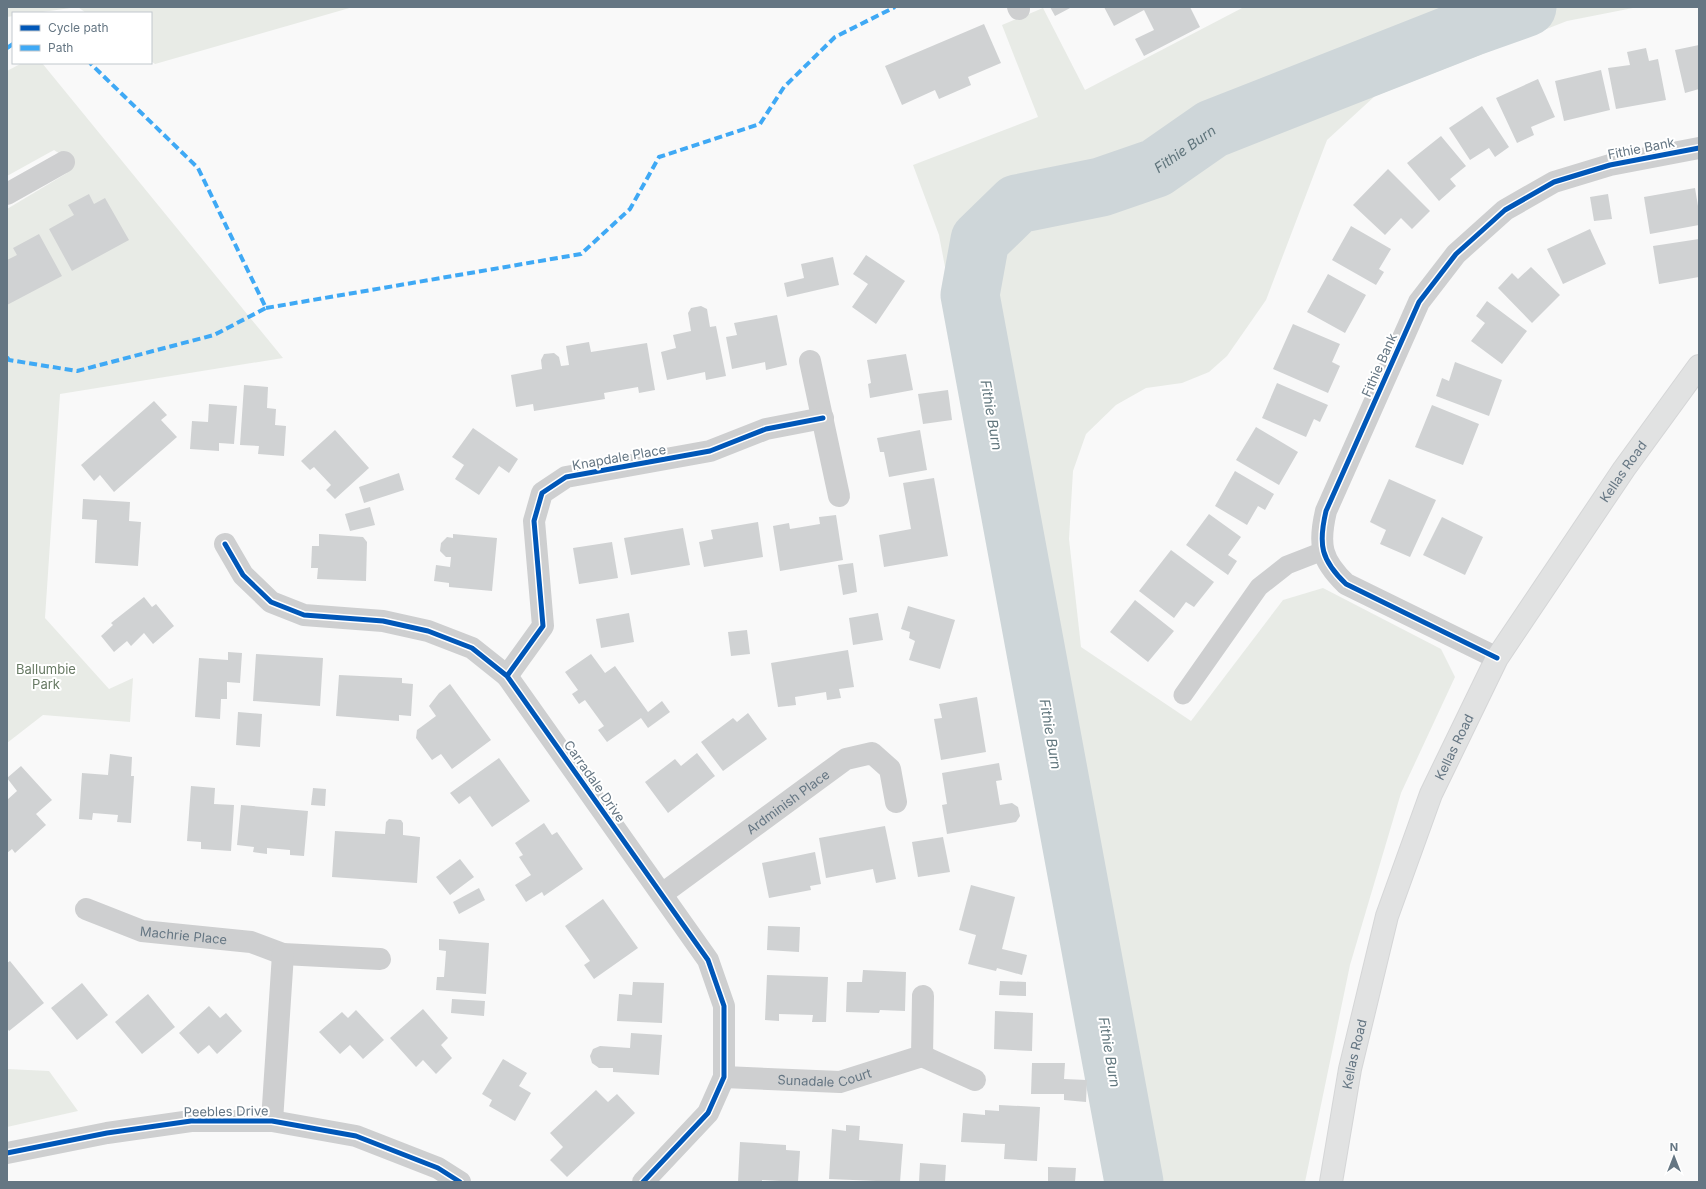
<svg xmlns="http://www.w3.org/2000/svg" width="1706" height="1189" viewBox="0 0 1706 1189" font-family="Inter,sans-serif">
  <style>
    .green { fill: #e8ebe6 }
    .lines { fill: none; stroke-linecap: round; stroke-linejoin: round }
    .river { stroke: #ced6d9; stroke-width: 59 }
    .building { fill: #d0d2d3 }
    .secondary-casing { stroke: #d5d6d7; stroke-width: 24 }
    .lane { stroke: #cecfd0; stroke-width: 19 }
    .street { stroke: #cecfd0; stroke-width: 22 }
    .secondary { stroke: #e1e2e2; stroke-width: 22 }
    .quiet { stroke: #3fa9f5; stroke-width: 4; stroke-dasharray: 8 4; stroke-linecap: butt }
    .cycleway-casing { stroke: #fff; stroke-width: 8 }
    .cycleway { stroke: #0057b8; stroke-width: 5 }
    .labels { text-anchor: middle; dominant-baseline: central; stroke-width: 4; stroke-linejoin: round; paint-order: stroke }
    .street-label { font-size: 13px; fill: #657683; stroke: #fff }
    .park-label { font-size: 13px; fill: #687a64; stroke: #fff }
    .water-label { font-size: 14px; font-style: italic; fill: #60757c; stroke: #fff }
  </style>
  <rect width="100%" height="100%" fill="#f9f9f9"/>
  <path class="green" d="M7,7H353L155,64L151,61V13H86L78,7L35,13H13V16L7,17Z
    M1244,7H1638L1567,21L1375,96L1327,140L1266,300L1227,356L1209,372L1182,383L1146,388L1116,405L1086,434L1073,471L1069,539L1081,647L1191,721L1283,600L1323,588L1441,649L1455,677L1401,793L1350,965L1305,1182H1117L939,235L913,165L1038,117L1002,25L1043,8L1085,90Z
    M22,63H42L283,358L60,394L45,618L109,689L133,678L130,722L43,715L7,743V209L67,173L66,158L54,150L7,176V71Z
    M7,1069L49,1071L78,1111L7,1127Z"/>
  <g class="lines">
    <path class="river" id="s1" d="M1134,1182L970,295L980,240L1017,204L1101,187L1156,168L1212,129L1471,27L1527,7"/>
  </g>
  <path class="building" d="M1050,7H1072L1055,16Z
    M1104,7H1190L1200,27L1144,56L1135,39L1154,30L1144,10L1114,26Z
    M984,24L1001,63L968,77L971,85L939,99L935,90L902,105L885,66Z
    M1699,45V89L1685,93L1675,50Z
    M1646,48L1649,61L1658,59L1666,100L1616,109L1608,68L1630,65L1627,52Z
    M1601,70L1610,110L1564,121L1555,81Z
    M1538,79L1555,117L1531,127L1534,135L1517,143L1496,98Z
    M1482,106L1509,147L1495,157L1489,148L1470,160L1449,128Z
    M1441,136L1466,166L1450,179L1456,186L1439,201L1407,163Z
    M1388,169L1430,211L1412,229L1401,218L1385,235L1353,205Z
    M1695,188L1699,212V225L1650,234L1644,197Z
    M89,194L94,204L105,198L129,240L72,271L49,229L74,215L68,205Z
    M1608,194L1612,219L1594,221L1590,197Z
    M1351,226L1391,249L1379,269L1384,272L1376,285L1332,260Z
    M1590,229L1606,264L1563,284L1547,249Z
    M39,234L62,276L7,305V260L17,255L13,248Z
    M1699,239V277L1659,284L1653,246Z
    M866,255L905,281L876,324L852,307L868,284L853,274Z
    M833,257L839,285L787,297L784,283L804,278L801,264Z
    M1531,267L1560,295L1532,323L1498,288L1512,273L1518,279Z
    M1328,274L1366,295L1345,333L1307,312Z
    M1487,301L1527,331L1502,364L1471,341L1485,323L1476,316Z
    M701,306L707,309L710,327L716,326L726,376L706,380L705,372L667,380L661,352L676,348L673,335L691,331L688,313L691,308Z
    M777,315L787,365L766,370L765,362L732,369L726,337L737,335L734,323Z
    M1293,324L1340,344L1332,362L1340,366L1328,393L1273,369Z
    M589,342L591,352L647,343L655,390L639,393L638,387L604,393L605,399L534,411L533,404L516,407L511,375L542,369L541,360L544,354L554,353L559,357L561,366L569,365L566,346Z
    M906,354L913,390L870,398L868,384L871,383L867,360Z
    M1455,362L1502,380L1489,416L1436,396L1442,378L1449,381Z
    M1277,383L1328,405L1320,422L1314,419L1306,437L1262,418Z
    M244,385L268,387L267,408L276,409L275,425L286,426L284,456L258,454L259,446L240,445Z
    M948,390L952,420L923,424L918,394Z
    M154,401L167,415L161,420L177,437L114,492L100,475L94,481L81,465Z
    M209,404L237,406L234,444L219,443V451L190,449L192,421L208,422Z
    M1432,405L1479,424L1463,465L1415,447Z
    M1256,427L1298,452L1279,485L1236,460Z
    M473,428L518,459L509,473L499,466L479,495L455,479L464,465L452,457Z
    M335,430L369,468L335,499L326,490L331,485L314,467L310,470L301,461Z
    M920,430L927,470L889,477L884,452H880L877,438Z
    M1235,471L1274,494L1265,510L1258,506L1247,525L1215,506Z
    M399,473L404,490L364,503L359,487Z
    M934,478L948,556L884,567L879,535L911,529L903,483Z
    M1389,479L1436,500L1410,557L1380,544L1386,530L1370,522Z
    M83,499L130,502L129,521L141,522L138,566L95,563L97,520L82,519Z
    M370,507L375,525L350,531L345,514Z
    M1209,514L1241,537L1228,555L1237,561L1228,575L1186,545Z
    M836,515L843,560L780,571L773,526L789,523L790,529L820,524L819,517Z
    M1442,517L1483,537L1465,575L1423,555Z
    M758,522L763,557L704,567L699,542L713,539L711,530Z
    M683,528L690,565L631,575L624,538Z
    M319,534L363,537L367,542L366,581L317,579L318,568H311L312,546H319Z
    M453,534L497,538L492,591L449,587V583L434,581L436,565L450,567L451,557H446L440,551L441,543L447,537L453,538Z
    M612,542L618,578L579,584L573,548Z
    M1171,550L1214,582L1194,607L1186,602L1174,618L1139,591Z
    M853,563L857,592L843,595L838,565Z
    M144,597L152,607L156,604L174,626L153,644L144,633L131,646L127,641L114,652L101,636L113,625L111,623Z
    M1135,600L1174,631L1148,662L1110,632Z
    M908,606L955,620L940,669L909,660L915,641L909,638L910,632L901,629Z
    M629,613L634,642L601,648L596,619Z
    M878,613L883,640L853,645L849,618Z
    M747,630L750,654L731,656L728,632Z
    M848,650L854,687L839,689L841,698L827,700L826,692L795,697L796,705L778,707L771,663Z
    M228,652L242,653L240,683L227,682V699H221L220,719L195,717L199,658L228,660Z
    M256,654L323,658L320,706L253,701Z
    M591,654L605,673L615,666L648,712L662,701L670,712L648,728L641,718L607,742L598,730L604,726L585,700L579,704L572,694L578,690L565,672Z
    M339,675L402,678V683L413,684L411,716L399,715V721L336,716Z
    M450,684L491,740L452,769L441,754L432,760L416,738L417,730L436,716L429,706L439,693Z
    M977,697L986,752L941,760L934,719L942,718L939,704Z
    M238,712L262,714L260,747L236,745Z
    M748,713L767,739L723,771L701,742L733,718L737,722Z
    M697,753L715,776L668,813L645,782L675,759L681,766Z
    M110,754L132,757L131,776H134L131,823L117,822L118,815L93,813L92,820L79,819L82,773L108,775Z
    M499,758L530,801L492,827L470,796L459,804L450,793Z
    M999,763L1002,780L996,781L1000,805L1012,803L1018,807L1020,816L1016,822L947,834L942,805L947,804L942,773Z
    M21,766L52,800L36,814L46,825L15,853L12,849L7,853V800L17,791L7,778Z
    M191,786L215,788L214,804L234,805L231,851L201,849V842L187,841Z
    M313,788L326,789L325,806L311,805Z
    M241,805L308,811L304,856L290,855V850L267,848V854L253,852L254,847L237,845Z
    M389,819L401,820L403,823V835L420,837L417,883L332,877L335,831L385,834L386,822Z
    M544,823L552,835L557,832L583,869L544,896L542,892L526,902L515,885L531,875L519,857L523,855L515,843Z
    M885,826L896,879L876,883L873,869L826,878L819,838Z
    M943,837L950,872L918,877L912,842Z
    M815,852L821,884L810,886L811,890L769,898L762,863Z
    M460,859L474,877L450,895L436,877Z
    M971,885L1015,897L1002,949L1027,955L1022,975L997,968L996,971L968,964L976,935L959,930Z
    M479,888L485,900L459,914L453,902Z
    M603,899L638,948L594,979L584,965L590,961L565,926Z
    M768,926L800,927L799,952L767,950Z
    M439,939L489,943L486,994L436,990L437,977H444L445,965L446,951L439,950Z
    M10,961L44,1003L9,1031L7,1028V963Z
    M863,970L906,972L905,1011L880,1010L879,1013L846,1012L847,982H862Z
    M767,975L828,977L826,1022H812L813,1015L779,1014V1021L765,1020Z
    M1000,981L1026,982V996L999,995Z
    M633,982L664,983L662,1023L617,1021L619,994L632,995Z
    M82,983L108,1015L77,1040L51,1008Z
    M148,994L175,1027L142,1054L115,1022Z
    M452,999L485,1001L484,1016L451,1013Z
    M209,1006L220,1018L226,1013L242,1031L217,1054L209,1045L198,1054L179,1033Z
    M423,1009L448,1038L441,1045L452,1058L436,1074L423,1060L416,1067L390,1038Z
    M356,1010L384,1040L363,1059L350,1045L340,1054L319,1032L342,1012L348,1018Z
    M995,1011L1033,1013L1032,1051L994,1049Z
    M631,1033L662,1035L659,1075L613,1072V1068H599L592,1063L590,1056L593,1049L600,1046L630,1048Z
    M503,1059L527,1073L519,1086L531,1093L515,1121L489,1106L492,1100L482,1094Z
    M1032,1063H1065L1064,1079L1087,1080L1086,1102L1064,1100V1094H1031Z
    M596,1090L608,1102L617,1094L635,1113L567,1177L550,1160L563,1147L550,1133Z
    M999,1105L1040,1107L1037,1161L1004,1159L1005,1144L961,1142L963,1113L985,1115V1110L999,1111Z
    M846,1125L860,1126L859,1140L903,1144L900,1182L829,1179L832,1129L846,1131Z
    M740,1142L786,1145V1150L800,1151L798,1182L762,1180V1182H738Z
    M920,1163L946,1165L945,1182H919Z
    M1048,1167L1076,1168L1075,1182H1048Z"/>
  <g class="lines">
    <g class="secondary-casing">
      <g id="secondary">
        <path id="s5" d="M1331,1182L1350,1069L1387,916L1431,794L1497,658L1624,469L1699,366"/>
      </g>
    </g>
    <path class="lane" d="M1183,695L1259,587L1287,565L1323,551"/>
    <g class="street">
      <path d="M1018,7L1019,9"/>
      <path d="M7,194L64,162"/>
      <path d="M810,361L839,496"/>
      <path d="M225,544L243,575L271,602L304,615L383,621L428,631L472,648L507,676L708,960L724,1006V1077L708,1113L643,1182"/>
      <path d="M1497,658L1346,584C1321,560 1318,545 1326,511L1419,302L1456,254L1505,210L1554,182L1610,165L1699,148"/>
      <path d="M507,676L543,626L534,521L542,493L566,477L710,451L766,429L823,418"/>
      <path id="s2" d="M662,894L846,759L872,753L890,769L896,802"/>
      <path id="s3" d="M86,909L142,931L251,942L283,954L380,959"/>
      <path d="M922,1056L975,1080"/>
      <path id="s4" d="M724,1077L840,1082L922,1056L923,996"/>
      <path d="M272,1121L283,954"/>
      <path d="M7,1153L107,1133L191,1121H272L356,1136L438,1168L460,1182"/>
    </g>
    <use href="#secondary" class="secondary"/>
    <path class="quiet" d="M7,48L13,44
      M266,308L581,254L630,209L659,157L760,124L784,87L835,37L895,7
      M7,357L9,360L77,371L214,335L266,308L198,168L90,63"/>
    <g class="cycleway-casing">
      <path id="cycleway" d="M225,544L243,575L271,602L304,615L383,621L428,631L472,648L507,676L708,960L724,1006V1077L708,1113L643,1182
        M1497,658L1346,584C1321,560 1318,545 1326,511L1419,302L1456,254L1505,210L1554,182L1610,165L1699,148
        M507,676L543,626L534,521L542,493L566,477L710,451L766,429L823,418
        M7,1153L107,1133L191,1121H272L356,1136L438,1168L460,1182"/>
    </g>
    <use href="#cycleway" class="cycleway"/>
  </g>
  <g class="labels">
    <g class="street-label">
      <text transform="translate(1641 148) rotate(-11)">Fithie Bank</text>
      <text transform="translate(1379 365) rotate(-66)">Fithie Bank</text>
      <text transform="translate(619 457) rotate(-10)">Knapdale Place</text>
      <text stroke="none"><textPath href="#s5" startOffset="778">Kellas Road</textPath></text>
      <text stroke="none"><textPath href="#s5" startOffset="454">Kellas Road</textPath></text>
      <text transform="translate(595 781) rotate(55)">Carradale Drive</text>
      <text stroke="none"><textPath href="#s2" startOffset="156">Ardminish Place</textPath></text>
      <text stroke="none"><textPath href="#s3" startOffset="102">Machrie Place</textPath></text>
      <text stroke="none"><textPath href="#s5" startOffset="130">Kellas Road</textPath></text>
      <text stroke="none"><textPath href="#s4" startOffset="101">Sunadale Court</textPath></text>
      <text transform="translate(226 1111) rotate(-1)">Peebles Drive</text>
    </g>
    <g class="park-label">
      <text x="46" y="669">Ballumbie<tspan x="46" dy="15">Park</tspan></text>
    </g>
    <g class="water-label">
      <text stroke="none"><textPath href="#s1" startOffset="1188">Fithie Burn</textPath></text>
      <text transform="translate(992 415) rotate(80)">Fithie Burn</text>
      <text transform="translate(1051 734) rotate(80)">Fithie Burn</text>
      <text transform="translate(1110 1052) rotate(80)">Fithie Burn</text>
    </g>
  </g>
  <rect width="1706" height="1189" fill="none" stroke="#657683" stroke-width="16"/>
  <rect x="12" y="12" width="140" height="52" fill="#ffffff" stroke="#c1c8cd"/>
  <rect x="20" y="25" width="20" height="6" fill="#0057b8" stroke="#c1c8cd"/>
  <text x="48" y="32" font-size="12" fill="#657683">Cycle path</text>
  <rect x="20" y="45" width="20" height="6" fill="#3fa9f5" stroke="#c1c8cd"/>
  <text x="48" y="52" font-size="12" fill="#657683">Path</text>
  <g transform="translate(1674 1157)" stroke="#ffffff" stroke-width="3" paint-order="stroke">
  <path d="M0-3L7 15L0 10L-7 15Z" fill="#657683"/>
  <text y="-6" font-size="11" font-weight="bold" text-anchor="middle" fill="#657683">N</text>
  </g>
</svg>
